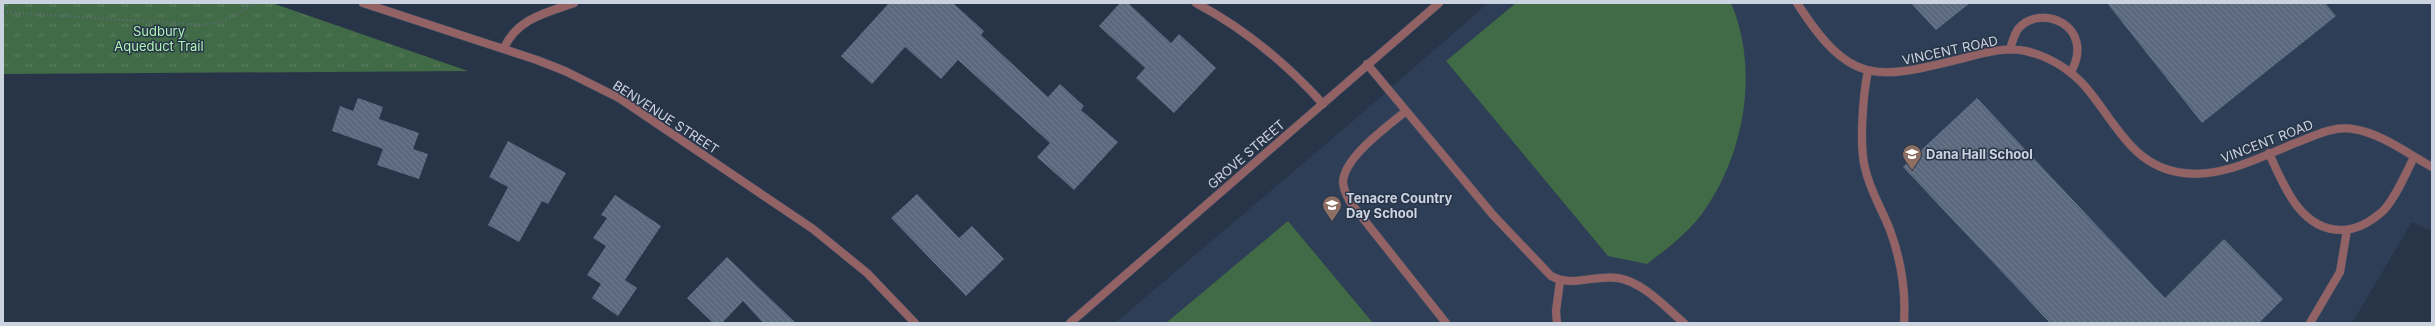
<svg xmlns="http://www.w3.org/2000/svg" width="2435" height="326" viewBox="0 0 2435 326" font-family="Inter,sans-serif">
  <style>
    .built { fill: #2d3e56 }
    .grass { fill: #416a46 }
    .park { fill: url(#park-tufts) }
    .building { fill: url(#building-back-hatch) }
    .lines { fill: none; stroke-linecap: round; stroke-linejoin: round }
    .service-casing { stroke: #455163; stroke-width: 9 }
    .tertiary-casing { stroke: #455163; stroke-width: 9 }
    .path { stroke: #606b7c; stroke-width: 2.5; stroke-dasharray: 1 3; stroke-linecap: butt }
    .service { stroke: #936265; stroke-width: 8 }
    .tertiary { stroke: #936265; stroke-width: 8 }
    .labels { text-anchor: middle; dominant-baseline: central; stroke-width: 3; stroke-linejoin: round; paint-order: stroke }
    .park-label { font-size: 13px; fill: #adf4b4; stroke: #283548 }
    .street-label { font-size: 13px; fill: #cbd3e0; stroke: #283548 }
    .poi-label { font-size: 13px; font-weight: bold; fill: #cbd3e0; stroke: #283548; text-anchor: start }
  </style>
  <defs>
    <pattern id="park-tufts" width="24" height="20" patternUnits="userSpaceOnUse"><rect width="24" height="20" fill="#416a46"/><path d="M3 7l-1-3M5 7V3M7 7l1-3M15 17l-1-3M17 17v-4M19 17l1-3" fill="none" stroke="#5b7e60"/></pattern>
    <pattern id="building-back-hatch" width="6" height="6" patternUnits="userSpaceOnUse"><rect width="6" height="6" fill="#5a697e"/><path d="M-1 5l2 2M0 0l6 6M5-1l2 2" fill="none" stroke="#707e90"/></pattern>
  </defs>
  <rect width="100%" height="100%" fill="#283548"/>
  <path class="built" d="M1488,3H2432V231L2412,222L2352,323H1115L1353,121Z"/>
  <path class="grass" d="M1516,3H1731C1759,68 1745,151 1706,208C1691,231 1668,248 1647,264L1608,256L1446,61Z
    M1288,221L1373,323H1166Z"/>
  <path class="park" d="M3,3H272L468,71L3,74Z"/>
  <path class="building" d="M889,3H953L984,31L981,35L1048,97L1060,84L1084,106L1081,110L1118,142L1074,190L1037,157L1050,143L958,60L941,79L905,47L872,84L841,56Z
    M1120,3H1128L1171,43L1179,34L1216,68L1174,113L1136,78L1145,68L1099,26Z
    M1911,3H1970L1936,30Z
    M2107,3H2325L2336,16L2202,123Z
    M358,98L383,107L379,119L419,133L413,149L428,154L419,179L377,165L383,149L332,131L340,106L353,111Z
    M1977,98L2165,298L2224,239L2283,299L2259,323H2050L1903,167Z
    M508,141L566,173L548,204L542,201L519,242L488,225L508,187L489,177Z
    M917,194L959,238L972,226L1004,259L966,296L891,218Z
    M615,195L661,226L625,280L637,288L618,316L592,298L601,284L587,275L606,246L593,238L607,218L601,215Z
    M727,257L757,286L796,323H763L743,301L722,323H713L687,298Z"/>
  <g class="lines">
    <g class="service-casing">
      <path id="service" d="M1196,3C1243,28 1287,64 1323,104
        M1797,3C1852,89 1878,79 1968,57C1987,52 2006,47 2026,51C2047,56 2068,68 2083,84C2114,118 2130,167 2184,173C2225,178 2266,154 2303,140C2318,134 2336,126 2353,129C2381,133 2408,154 2432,167
        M504,48C517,19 545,13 574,3
        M2010,49C2012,43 2014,35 2018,29C2041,2 2096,26 2071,72
        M1367,64L1493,215L1551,276C1573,288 1595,274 1618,278C1643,282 1665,307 1684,323
        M1868,71C1863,94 1859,145 1865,168C1870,191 1882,209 1890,230C1901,260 1906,292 1904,323
        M1406,111C1388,126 1344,157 1343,182C1343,189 1347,196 1350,202L1446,323
        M2269,153C2283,184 2300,230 2341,230C2358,230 2372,221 2384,210C2397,195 2405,175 2414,157
        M1557,323L1556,311L1560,281
        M2310,323L2340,272L2347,230"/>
    </g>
    <g class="tertiary-casing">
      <path id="tertiary" d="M363,3L537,60L565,71L619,98L813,229L867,273L915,323
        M1070,323L1439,3"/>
    </g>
    <path class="path" d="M3,12L205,25L224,21L256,3
      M2121,323L2156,289"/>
    <use href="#service" class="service"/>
    <use href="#tertiary" class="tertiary"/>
  </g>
  <defs>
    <g id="school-pin" transform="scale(1)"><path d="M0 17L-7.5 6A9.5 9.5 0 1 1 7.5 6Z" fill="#8d6e63" stroke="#283548"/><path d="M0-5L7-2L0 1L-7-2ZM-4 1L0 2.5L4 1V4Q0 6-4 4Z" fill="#fff"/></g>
  </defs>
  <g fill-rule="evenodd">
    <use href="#school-pin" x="1912" y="154"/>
    <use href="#school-pin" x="1332" y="205"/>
  </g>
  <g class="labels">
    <g class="park-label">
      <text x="159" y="31">Sudbury<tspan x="159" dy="15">Aqueduct Trail</tspan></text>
    </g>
    <g class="street-label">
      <text transform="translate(1950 50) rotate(-12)">VINCENT ROAD</text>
      <text transform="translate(666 117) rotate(33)">BENVENUE STREET</text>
      <text transform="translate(2267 141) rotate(-21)">VINCENT ROAD</text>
      <text transform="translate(1246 154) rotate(-41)">GROVE STREET</text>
    </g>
    <g class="poi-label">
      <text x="1926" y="154">Dana Hall School</text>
      <text x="1346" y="198">Tenacre Country<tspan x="1346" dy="15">Day School</tspan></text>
    </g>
  </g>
  <rect width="2435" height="326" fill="none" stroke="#cbd3e0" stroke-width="8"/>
</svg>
